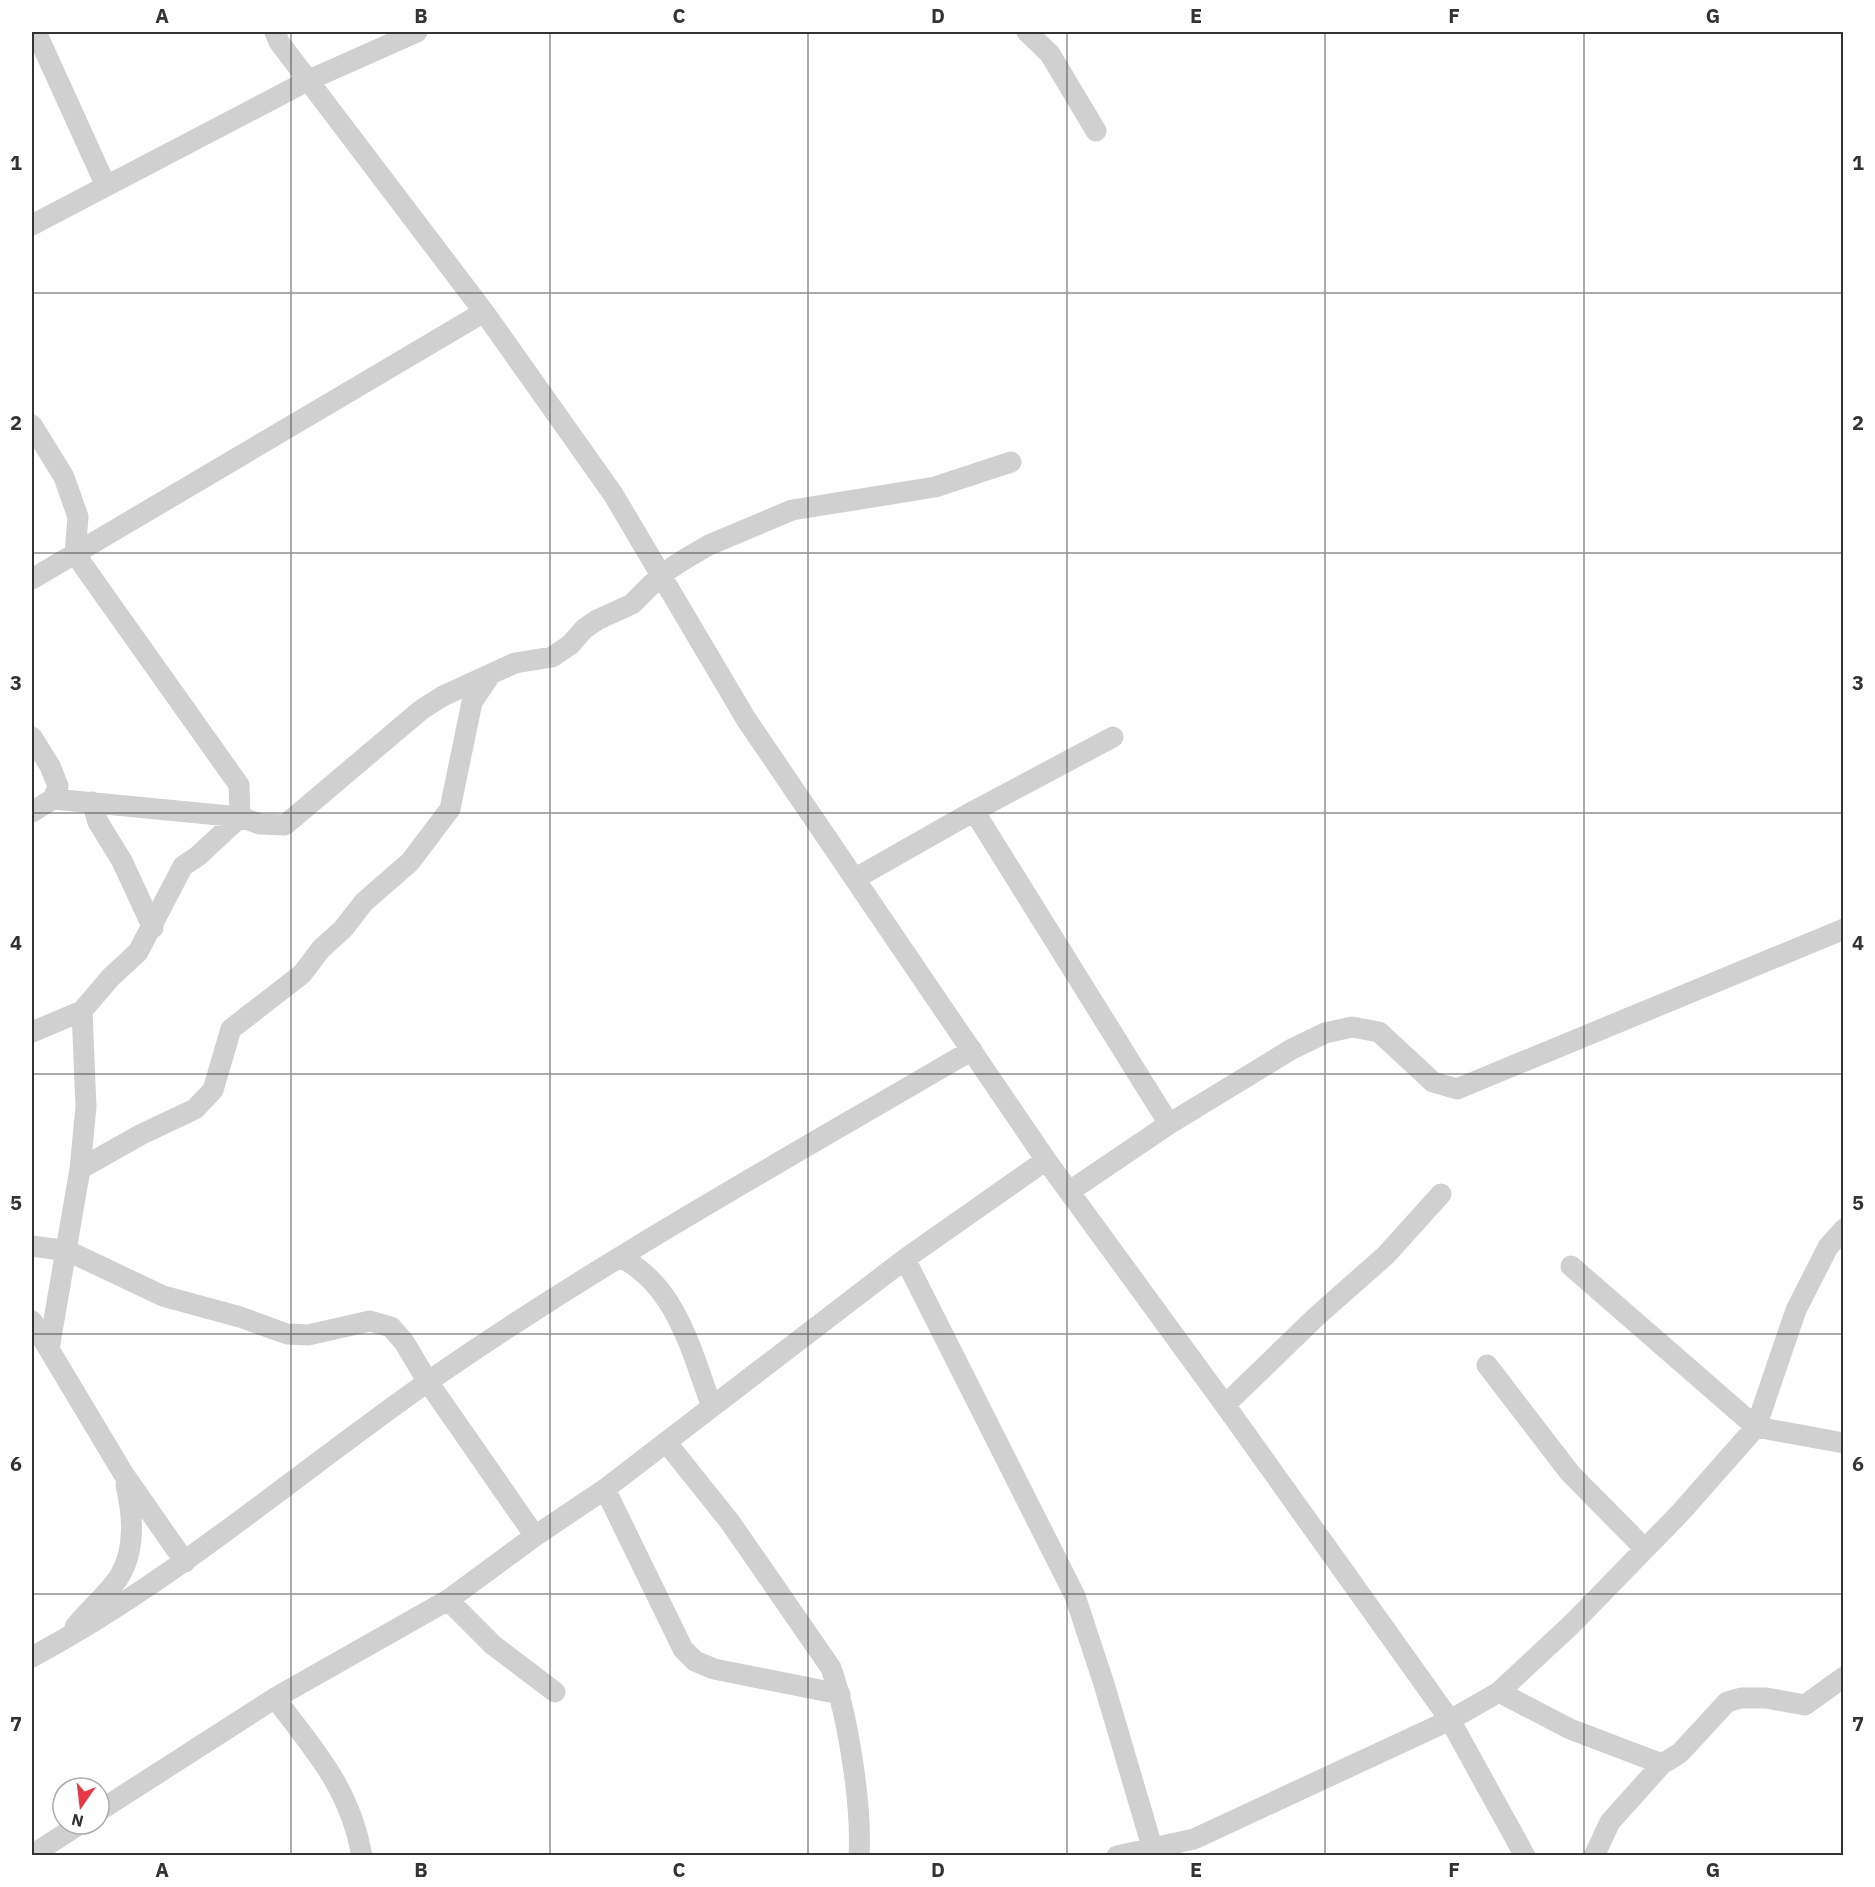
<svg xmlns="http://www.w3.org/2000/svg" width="1875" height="1887" viewBox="0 0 1875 1887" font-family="'IBM Plex Sans',sans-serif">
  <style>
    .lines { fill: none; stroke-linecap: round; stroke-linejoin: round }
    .minor { stroke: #d0d0d0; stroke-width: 21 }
    .grid { fill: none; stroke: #333; stroke-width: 1.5; stroke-opacity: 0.55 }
    .neatline { fill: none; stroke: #333; stroke-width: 2 }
    .grid-label { font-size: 20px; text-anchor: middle; font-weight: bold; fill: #333 }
  </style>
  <rect width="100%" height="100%" fill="#fff"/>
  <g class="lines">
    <path class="minor" d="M36,32L106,186
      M275,32L279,42L484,312L613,494L746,719L1046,1160L1225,1405L1450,1720L1525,1856
      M1027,32L1050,54L1096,131
      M32,225L309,80L417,32
      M32,425L64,477L78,517L75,554L239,785L240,817L198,856L183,866L138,952L111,977L82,1011L32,1032
      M32,579L484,312
      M32,737L50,766L58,786L53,799L32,812
      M53,799L240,817L260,824L285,825L421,710L443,696L515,663L552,657L570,645L584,629L597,620L632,604L662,574L685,559L709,545L792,510L935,487L1011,462
      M92,802L98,822L122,861L153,928
      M974,811L1169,1124
      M856,878L974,811L1113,737
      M80,1169L140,1135L195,1109L213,1090L231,1029L302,974L321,949L343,929L364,902L410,862L450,809L472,702L491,674
      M1070,1191L1169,1124L1292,1049L1325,1033L1352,1027L1379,1032L1433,1082L1457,1089L1844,929
      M32,1246L68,1251L163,1296L240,1317L287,1334L308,1335L370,1321L391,1327L404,1342L428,1382L535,1536
      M620,1257C677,1286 691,1351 712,1407
      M905,1259L1075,1596L1104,1684L1153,1850
      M1571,1266L1756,1427L1844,1443
      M32,1321L123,1473L185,1562
      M49,1349L80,1169L86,1107L82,1011
      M1487,1365L1570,1473L1644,1548
      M1225,1405L1317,1316L1386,1255L1441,1194
      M666,1442L730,1522L831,1668C848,1717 862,1804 859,1856
      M605,1489L683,1649L695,1661L714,1669L840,1694
      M448,1600L493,1645L555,1692
      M75,1627C88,1610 108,1594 119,1577C136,1550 133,1515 126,1485
      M32,1657C175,1580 296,1474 429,1381C603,1260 790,1157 972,1050
      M1499,1692L1570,1729L1662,1764
      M275,1698C315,1751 350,1788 362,1856
      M99,1811L275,1698L448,1600L535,1536L605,1489L905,1259L1046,1160
      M32,1855L80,1824
      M1117,1856L1194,1839L1450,1720L1499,1692L1572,1624L1681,1512L1756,1427L1796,1310L1828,1247L1844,1229
      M1594,1856L1610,1822L1662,1764L1680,1753L1727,1702L1741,1698H1766L1805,1705L1844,1677"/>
  </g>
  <path class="grid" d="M291,32V1856M550,32V1856M808,32V1856M1067,32V1856M1325,32V1856M1584,32V1856M32,293H1844M32,553H1844M32,813H1844M32,1074H1844M32,1334H1844M32,1594H1844"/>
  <rect width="1875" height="1887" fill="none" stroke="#ffffff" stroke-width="66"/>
  <g transform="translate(81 1806) rotate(194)"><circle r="28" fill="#ffffff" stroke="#adadad" stroke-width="1.5"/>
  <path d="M0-4.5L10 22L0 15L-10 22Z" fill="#e63946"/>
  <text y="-9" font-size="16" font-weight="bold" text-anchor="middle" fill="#333333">N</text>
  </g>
  <rect x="33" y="33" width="1809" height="1821" class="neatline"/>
  <g class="grid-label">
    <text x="162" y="23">A</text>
    <text x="421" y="23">B</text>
    <text x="679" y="23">C</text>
    <text x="938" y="23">D</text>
    <text x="1196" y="23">E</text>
    <text x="1454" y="23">F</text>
    <text x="1713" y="23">G</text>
    <text x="16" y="170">1</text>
    <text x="1858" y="170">1</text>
    <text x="16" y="430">2</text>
    <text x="1858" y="430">2</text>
    <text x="16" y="690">3</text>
    <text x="1858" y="690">3</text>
    <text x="16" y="950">4</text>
    <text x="1858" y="950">4</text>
    <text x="16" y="1210">5</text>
    <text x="1858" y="1210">5</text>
    <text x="16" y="1471">6</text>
    <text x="1858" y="1471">6</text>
    <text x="16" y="1731">7</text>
    <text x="1858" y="1731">7</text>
    <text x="162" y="1877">A</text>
    <text x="421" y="1877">B</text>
    <text x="679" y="1877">C</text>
    <text x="938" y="1877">D</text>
    <text x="1196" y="1877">E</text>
    <text x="1454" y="1877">F</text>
    <text x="1713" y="1877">G</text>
  </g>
</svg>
